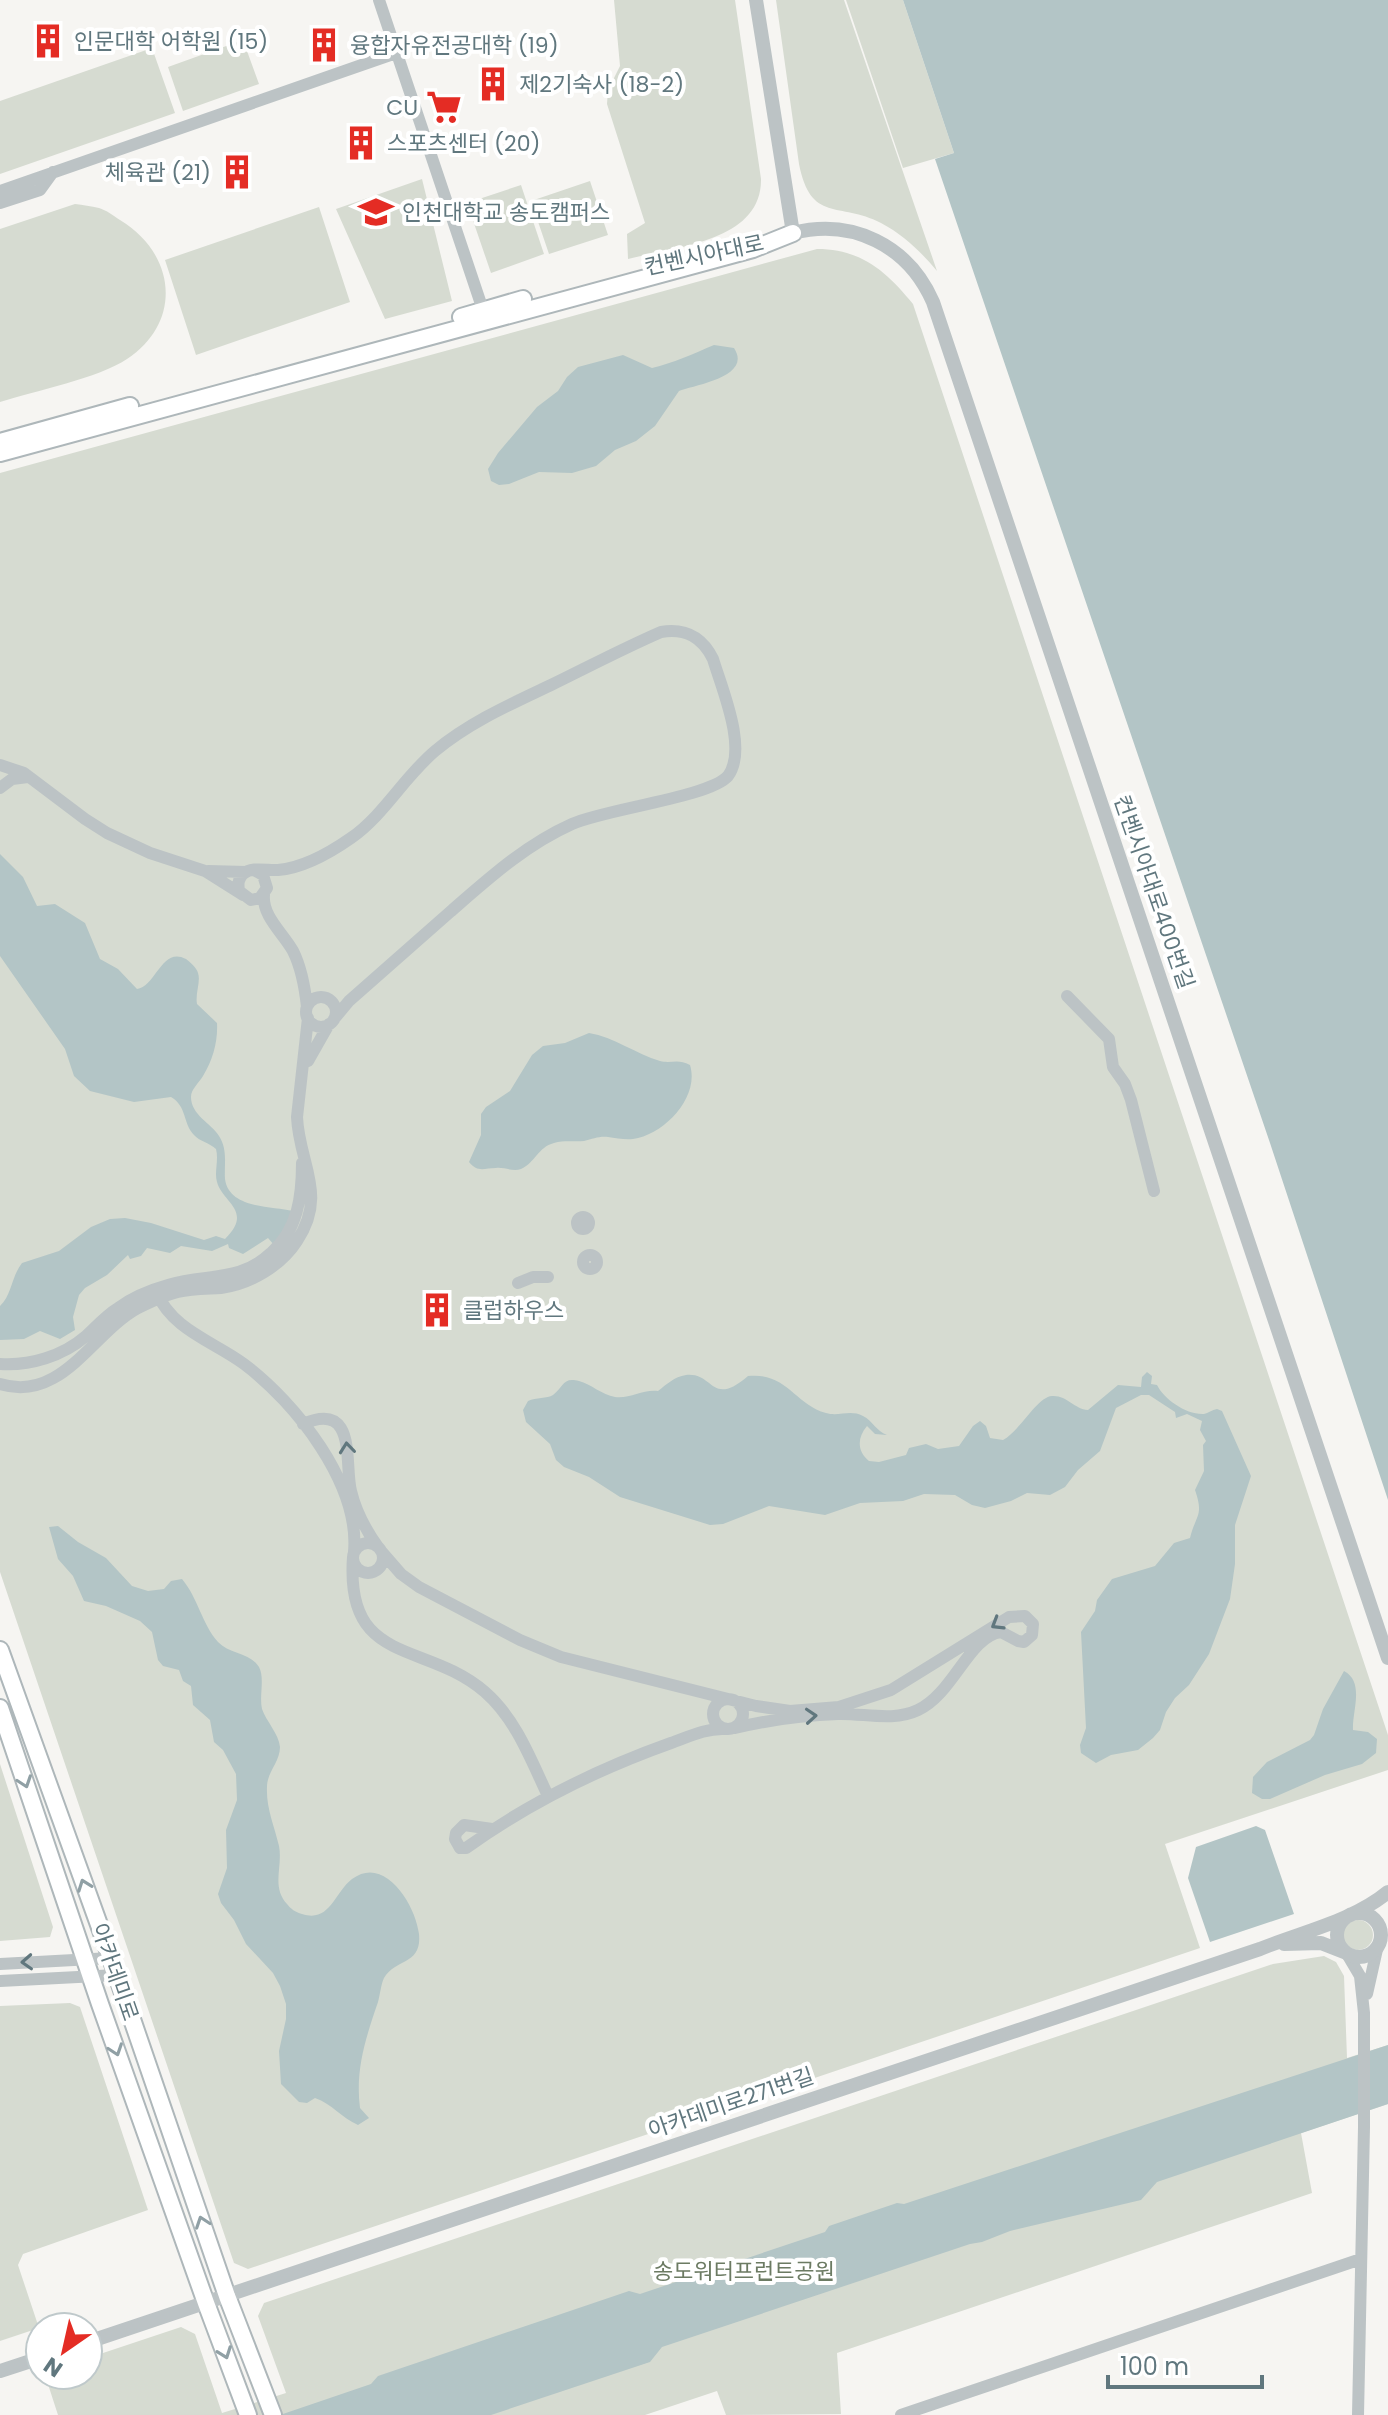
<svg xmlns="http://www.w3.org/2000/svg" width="1388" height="2415" viewBox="0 0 1388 2415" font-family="Poppins,'Noto Sans KR',sans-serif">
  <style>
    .green { fill: #d6dbd1 }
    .water { fill: #b3c5c6 }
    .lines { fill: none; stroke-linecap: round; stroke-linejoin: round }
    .secondary-casing { stroke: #aeb7ba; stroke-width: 20 }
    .minor { stroke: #bcc3c5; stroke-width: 12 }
    .tertiary { stroke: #bcc3c5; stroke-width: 14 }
    .secondary { stroke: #fff; stroke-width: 16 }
    .oneway { stroke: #60777e }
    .oneway2 { stroke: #90a0a5 }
    .labels { text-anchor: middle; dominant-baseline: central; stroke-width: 8; stroke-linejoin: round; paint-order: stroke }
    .poi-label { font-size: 22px; fill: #60777e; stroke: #fff; text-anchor: start }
    .street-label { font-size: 22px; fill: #60777e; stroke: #fff }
    .park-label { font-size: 22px; fill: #6c7b63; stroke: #fff }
  </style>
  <rect width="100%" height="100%" fill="#f6f5f2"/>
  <path class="green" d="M614,0H735L761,179C762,242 674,247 628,259L627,234L645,223L607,104L608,90L620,66Z
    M776,0H844L937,271C921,252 904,235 881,223C839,201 811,224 799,164Z
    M846,0H903L954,153L903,168Z
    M243,40L259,84L183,111L168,67Z
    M152,48L175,113L0,174V101Z
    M422,179L452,301L385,319L336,209Z
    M590,181L608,235L549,254L531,201Z
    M521,185L544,254L491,273L467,203Z
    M75,204C83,205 91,206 99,208C106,210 114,216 120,220C175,253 184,321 127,359C99,378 35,391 0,402V229Z
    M319,207L350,302L196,355L165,260Z
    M817,249C861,249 886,271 913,304L1388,1735V1770L1165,1844L1200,1948L248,2269L234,2263L0,1572V473Z
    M0,1764L53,1927L50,1937L0,1941Z
    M1343 1935a15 15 0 1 1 30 0a15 15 0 1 1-30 0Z
    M1324,1956L1336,1962L1344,1976L1347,2058L1388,2045V2104L1301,2133L1312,2193L837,2353L841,2414L726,2415L717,2391L645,2415H58L45,2375H88V2358L181,2327L195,2334L222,2413L286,2393L258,2316L264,2303L1273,1964Z
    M70,2003L80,2007L148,2210L23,2254L18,2265L39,2328L0,2341V2006Z"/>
  <path class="water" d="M903,0H1388V1500L1270,1143L935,159L954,153Z
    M714,345L734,348C753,377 694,385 679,391L655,426L636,441L615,450L596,466L572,473L539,472L509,484L499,485L491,481L488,469L498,453L537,407L558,391L567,377L578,367L623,355L652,368C673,363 693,354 714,345Z
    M0,854L23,877L37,906L55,904L85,923L100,959L118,969L137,989C156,986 162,946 186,959C190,962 197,968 198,973C201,981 195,994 197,1004L217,1023C218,1041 213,1060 203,1076C199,1083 191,1089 191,1097C191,1115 211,1123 219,1136C228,1150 224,1164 225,1179C229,1209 272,1206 293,1211L275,1246L268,1238L243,1254L229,1248L228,1244L212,1251L181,1246L170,1253L147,1248L141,1256L130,1259L128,1255L107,1275L85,1288L79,1295L73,1317L75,1330L60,1339L40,1331L24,1339L0,1340V1306C12,1295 11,1277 22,1263L59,1251L91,1227L110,1219L125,1218L151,1223L204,1240L216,1236L225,1239C254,1211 222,1202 217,1182C214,1172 219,1160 216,1149C210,1143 199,1141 194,1135C183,1124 187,1106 171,1097L134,1102L90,1091L74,1076L65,1049L0,956Z
    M589,1033C614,1037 636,1054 660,1061C672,1064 677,1058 690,1065C700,1097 664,1135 633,1139C625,1140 616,1138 608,1137C599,1136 593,1139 584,1141C574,1142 564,1140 554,1143C538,1147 535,1163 521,1169C513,1172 504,1167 496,1168C484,1168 478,1173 469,1162L481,1135V1114L486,1107L510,1091L532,1055L543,1046L565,1043Z
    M1147,1372L1152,1376L1151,1384L1157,1385C1164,1399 1186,1415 1204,1414C1208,1413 1212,1410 1217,1409L1222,1411L1251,1476L1235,1525V1564L1230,1599L1209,1654L1189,1685L1175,1698L1166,1712L1160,1730L1153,1738L1138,1750L1111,1755L1096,1763L1081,1753L1080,1745L1086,1728L1081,1632L1095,1611L1097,1600L1112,1579L1155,1566L1174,1543L1190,1538C1196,1514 1204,1516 1195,1490L1204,1471L1203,1445L1206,1441L1200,1430L1202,1421L1187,1414L1176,1418L1175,1412L1149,1395H1141L1116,1408L1100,1451L1078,1470L1065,1487L1050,1495L1027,1493L1011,1501L985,1508L972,1505L955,1495L924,1494L903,1501L860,1503L825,1515L769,1506L723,1524L710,1525L620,1497L589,1477L564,1467L556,1460L550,1444L526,1422L523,1410L528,1401C536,1397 547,1399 553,1395C564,1387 562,1377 579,1381C591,1384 602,1395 615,1397C630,1399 643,1389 658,1391C667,1384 674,1377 686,1375C714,1372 711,1408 748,1376C787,1372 794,1404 826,1413C839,1417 850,1409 863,1416C873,1421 876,1431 887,1435L875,1434L867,1426C857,1438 857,1451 869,1461L879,1462L906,1455L909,1448L926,1444L938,1449L959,1446L973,1426L980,1421L986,1426L990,1438L1003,1440C1020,1431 1037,1397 1052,1396C1067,1395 1074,1409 1088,1410L1118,1385L1141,1387L1142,1377Z
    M58,1526L78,1542L106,1558L132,1586L148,1591L164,1589L171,1581L182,1579C198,1598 202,1624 218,1642C229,1654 251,1653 259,1667C265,1678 259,1696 262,1709C266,1721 279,1734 280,1747C280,1762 267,1772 267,1787C266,1808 274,1825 279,1846C283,1866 271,1887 287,1904C291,1909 295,1912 302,1914C330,1923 334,1893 352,1879C385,1854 416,1906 419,1934C422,1965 396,1958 384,1978C381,1984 380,1995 378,2002C366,2037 355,2070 360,2108L369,2118L358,2125C342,2118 332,2104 315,2098L307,2103L299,2102L281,2084L279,2051L286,2019V2004L280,1986L273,1973L246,1944L234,1920L221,1903L218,1894L227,1868L226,1830L237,1800L236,1774L223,1750L214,1742L210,1720L193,1705L191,1686L183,1681L179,1670L163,1666L158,1660L152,1632L140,1621L106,1606L84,1601L73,1576L58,1559L49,1527Z
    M1344,1671C1365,1682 1352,1711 1353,1730L1368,1732L1377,1739L1376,1753L1362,1764L1325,1775L1270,1799H1262L1252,1793L1253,1777L1267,1762L1310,1740L1314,1735L1323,1709Z
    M1256,1826L1265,1830L1294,1914L1210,1942L1188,1878L1196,1847Z
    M1388,2045V2104L1157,2182L1141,2200L1010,2231L982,2242L970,2244L662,2347L650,2362L491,2415H280L371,2384L378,2376L629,2291L640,2294L825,2232L829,2226L897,2203L904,2204Z"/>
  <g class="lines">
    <g class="secondary-casing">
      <path id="secondary" d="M461,317L523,299
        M0,442L130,406
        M0,453L753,249L793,233
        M0,1650L111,1958L227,2296L273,2415
        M0,1708L100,2004L206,2303L248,2415"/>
    </g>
    <path class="minor" d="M379,0L483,310
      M0,191L396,53
      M0,203L40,190L53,172
      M0,765L24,773L85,819L107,833L150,853L205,871L243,895
      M0,788L12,779L28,777
      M254,870L263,875L267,888L260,898L251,900L239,891C238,884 238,879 243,874C252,866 268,871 278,870C303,868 331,852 351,838C384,815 404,777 435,751C470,722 511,704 551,685C588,667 624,648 661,632C686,628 702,637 713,659C722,689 748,749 728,776C710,797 605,809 572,824C525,845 488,879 450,912C416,942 383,971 349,1001L334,1019
      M208,871L246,872
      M264,895C262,916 283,933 293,951C302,969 305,988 307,1007
      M1067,996L1109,1039L1113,1067L1125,1084L1131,1100L1154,1191
      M306 1012a15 15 0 1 1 30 0a15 15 0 1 1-30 0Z
      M308,1061L329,1024
      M577 1223a6 6 0 1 1 12 0a6 6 0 1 1-12 0Z
      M583 1262a7 7 0 1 1 14 0a7 7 0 1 1-14 0Z
      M518,1283L533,1277H548
      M156,1292C174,1331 211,1340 244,1364C296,1403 360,1484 354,1552
      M0,1364C30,1366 63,1356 86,1336C96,1327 105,1316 118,1308C133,1297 150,1290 168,1285C206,1273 239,1283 271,1253C298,1230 302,1196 302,1163
      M0,1384C62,1403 92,1333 138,1308C151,1302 164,1295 178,1292C192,1289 206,1289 221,1288C250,1284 281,1266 297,1241C328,1194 299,1164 297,1117L308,1018
      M303,1424C358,1400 344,1464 351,1491C356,1512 365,1529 378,1547
      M353 1558a15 15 0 1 1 30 0a15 15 0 1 1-30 0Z
      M381,1551L401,1574L419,1587L520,1640L561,1657L756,1706L790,1711L839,1707L891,1690L1009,1617L1025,1616L1033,1624L1032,1635L1024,1642L1018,1641L1001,1632C969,1636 954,1693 918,1710C893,1722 864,1713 838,1714C803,1715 769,1720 735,1728
      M353,1557C345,1667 425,1640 485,1692C516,1719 531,1760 548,1796
      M713 1714a15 15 0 1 1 30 0a15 15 0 1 1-30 0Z
      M492,1829L464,1825L456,1833L455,1839L460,1848H466C529,1803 598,1769 671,1743C688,1737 706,1728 725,1729
      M1347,1954L1360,1976L1364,2013V2127L1358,2415
      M0,1964L111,1958
      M0,1981L117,1975
      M1367,1994L1378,1945
      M901,2415L1361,2259"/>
    <path class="tertiary" d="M756,0L793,233C852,218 908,245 933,302L1388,1658
      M1337 1935a22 22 0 1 1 44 0a22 22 0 1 1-44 0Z
      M1284,1944L1321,1943L1344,1952
      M88,2342L1260,1949C1302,1932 1353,1921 1388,1892
      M0,2371L40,2358"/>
    <use href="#secondary" class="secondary"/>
  </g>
  <defs><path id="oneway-chevron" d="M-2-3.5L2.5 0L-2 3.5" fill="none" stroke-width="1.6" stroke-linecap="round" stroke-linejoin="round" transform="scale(2)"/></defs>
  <g class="oneway">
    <use href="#oneway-chevron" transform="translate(347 1448) rotate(-96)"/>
    <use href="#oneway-chevron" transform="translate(997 1624) rotate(149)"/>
    <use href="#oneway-chevron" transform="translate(811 1716) rotate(-4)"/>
    <use href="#oneway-chevron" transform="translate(27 1962) rotate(177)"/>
  </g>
  <g class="oneway2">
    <use href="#oneway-chevron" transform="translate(25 1782) rotate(71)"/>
    <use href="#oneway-chevron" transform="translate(84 1885) rotate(-110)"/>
    <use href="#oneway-chevron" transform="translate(116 2050) rotate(71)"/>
    <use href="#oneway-chevron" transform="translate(202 2222) rotate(-109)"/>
    <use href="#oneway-chevron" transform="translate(225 2353) rotate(70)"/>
  </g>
  <defs>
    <g id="building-bare" transform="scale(2.76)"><path d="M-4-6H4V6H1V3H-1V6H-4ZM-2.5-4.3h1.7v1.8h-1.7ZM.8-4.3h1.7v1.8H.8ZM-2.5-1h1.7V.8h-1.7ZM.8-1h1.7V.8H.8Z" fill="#e42c24" stroke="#fff" stroke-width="2.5" paint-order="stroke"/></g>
    <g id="supermarket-bare" transform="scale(2.76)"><path d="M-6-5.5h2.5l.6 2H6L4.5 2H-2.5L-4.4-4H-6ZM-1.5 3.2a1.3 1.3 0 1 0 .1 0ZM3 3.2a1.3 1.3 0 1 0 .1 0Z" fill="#e42c24" stroke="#fff" stroke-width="2.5" paint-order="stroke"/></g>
    <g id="university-bare" transform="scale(2.76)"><path d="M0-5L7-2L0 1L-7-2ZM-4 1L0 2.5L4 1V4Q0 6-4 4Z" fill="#e42c24" stroke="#fff" stroke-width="2.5" paint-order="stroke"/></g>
  </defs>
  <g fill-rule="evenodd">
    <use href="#building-bare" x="48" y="41"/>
    <use href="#building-bare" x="324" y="45"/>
    <use href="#building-bare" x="493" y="84"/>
    <use href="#supermarket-bare" x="444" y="107"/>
    <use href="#building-bare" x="361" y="143"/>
    <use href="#building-bare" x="237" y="172"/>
    <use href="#university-bare" x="376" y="212"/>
    <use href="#building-bare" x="437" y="1310"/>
  </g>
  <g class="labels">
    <g class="poi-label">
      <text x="74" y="41">인문대학 어학원 (15)</text>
      <text x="350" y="45">융합자유전공대학 (19)</text>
      <text x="519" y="84">제2기숙사 (18-2)</text>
      <text x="418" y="107" text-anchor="end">CU</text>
      <text x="387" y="143">스포츠센터 (20)</text>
      <text x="211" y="172" text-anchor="end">체육관 (21)</text>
      <text x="402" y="212">인천대학교 송도캠퍼스</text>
      <text x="463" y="1310">클럽하우스</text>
    </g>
    <g class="street-label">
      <text transform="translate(704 255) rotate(-12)">컨벤시아대로</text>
      <text transform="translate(1154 892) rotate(71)">컨벤시아대로400번길</text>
      <text transform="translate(115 1972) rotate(71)">아카데미로</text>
      <text transform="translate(731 2103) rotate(-19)">아카데미로271번길</text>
    </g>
    <g class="park-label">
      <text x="744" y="2271">송도워터프런트공원</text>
    </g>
  </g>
  <g transform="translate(64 2351) rotate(214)"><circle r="38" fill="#ffffff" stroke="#bfc9cb" stroke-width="2"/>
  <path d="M0-6L14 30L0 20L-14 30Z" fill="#e42c24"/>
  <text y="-12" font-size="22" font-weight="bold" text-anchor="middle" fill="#60777e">N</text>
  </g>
  <path d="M1108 2375v12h154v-12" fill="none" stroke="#60777e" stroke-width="4"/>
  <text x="1120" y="2375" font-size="24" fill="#60777e" stroke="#ffffff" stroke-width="6" paint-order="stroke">100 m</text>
</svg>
